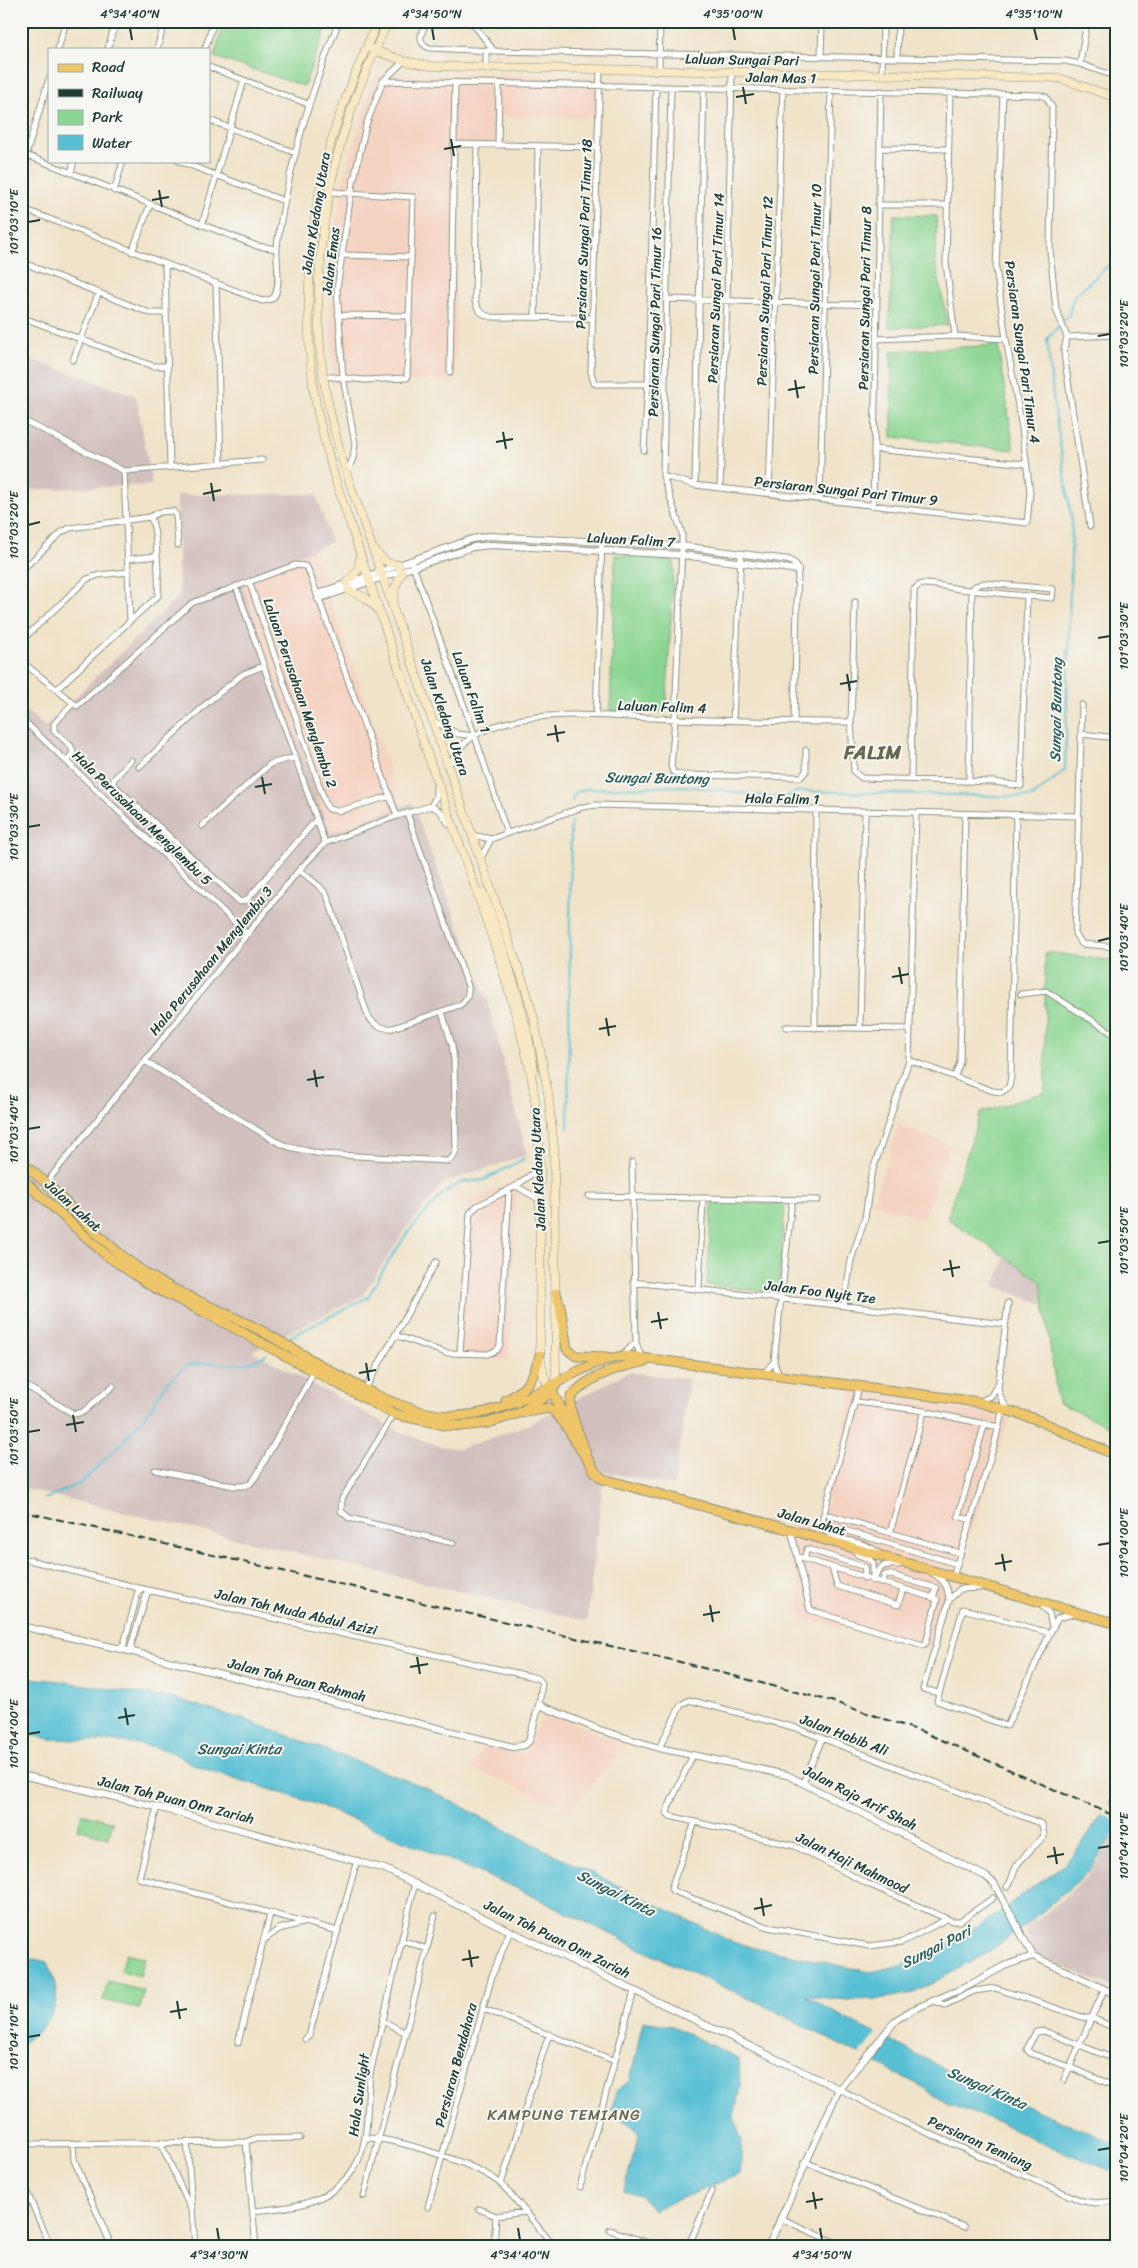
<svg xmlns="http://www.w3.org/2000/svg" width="1138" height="2268" viewBox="0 0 1138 2268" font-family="Sriracha,sans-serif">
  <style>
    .built { fill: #f5d3c2 }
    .industrial { fill: #d1c0bd }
    .green { fill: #8bd592; stroke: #558963 }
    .water { fill: #58c0d4; stroke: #3c7e84 }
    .pier { fill: #f0e3c9 }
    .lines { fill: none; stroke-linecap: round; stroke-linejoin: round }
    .stream { stroke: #58c0d4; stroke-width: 2 }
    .minor-casing { stroke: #88907e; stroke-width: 7 }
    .tertiary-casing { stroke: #88907e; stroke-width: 8 }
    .secondary-casing { stroke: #88907e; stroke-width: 9 }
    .primary-casing { stroke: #88907e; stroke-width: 11 }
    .minor { stroke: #fff; stroke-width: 5 }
    .tertiary { stroke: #fff; stroke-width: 6 }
    .secondary { stroke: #f8e8c3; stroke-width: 8 }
    .primary { stroke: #eec569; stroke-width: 9 }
    .rail { stroke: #1f3d34; stroke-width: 2; stroke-dasharray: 8 4; stroke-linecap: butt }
    .ticks { fill: none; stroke: #1f3d34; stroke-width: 2 }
    .labels { text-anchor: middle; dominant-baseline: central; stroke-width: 4; stroke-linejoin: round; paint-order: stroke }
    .street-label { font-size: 14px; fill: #1f3d34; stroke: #f6f6f2 }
    .water-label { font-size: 15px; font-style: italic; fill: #2d5e5c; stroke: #f6f6f2 }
    .neighbourhood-label { font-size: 15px; letter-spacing: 1px; fill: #68684e; stroke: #f6f6f2 }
    .district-label { font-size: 19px; font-weight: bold; letter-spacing: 1px; fill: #68684e; stroke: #f6f6f2 }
    .neatline { fill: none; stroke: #1f3d34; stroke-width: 2 }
    .ticks-label { font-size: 12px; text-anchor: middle; fill: #1f3d34 }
  </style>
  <rect width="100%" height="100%" fill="#f6f6f2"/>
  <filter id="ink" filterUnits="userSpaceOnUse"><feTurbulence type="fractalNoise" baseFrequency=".02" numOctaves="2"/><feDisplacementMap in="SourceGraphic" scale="10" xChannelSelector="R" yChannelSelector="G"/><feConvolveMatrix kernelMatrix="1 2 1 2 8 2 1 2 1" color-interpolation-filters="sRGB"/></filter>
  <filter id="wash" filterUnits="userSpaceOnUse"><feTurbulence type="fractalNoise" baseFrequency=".0096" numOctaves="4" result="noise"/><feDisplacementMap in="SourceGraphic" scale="20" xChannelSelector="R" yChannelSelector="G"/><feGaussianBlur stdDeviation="1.12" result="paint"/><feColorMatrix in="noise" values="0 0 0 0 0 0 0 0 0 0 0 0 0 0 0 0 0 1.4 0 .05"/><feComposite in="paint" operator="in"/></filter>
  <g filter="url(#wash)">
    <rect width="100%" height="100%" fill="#f0e3c9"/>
    <path class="built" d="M374,75L604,76L602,118L501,116L500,146L457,145L456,380L334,384L326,274L343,184Z
      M313,549L402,807L330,834L240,579Z
      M899,1125L950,1145L923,1218L872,1203Z
      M517,1180L510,1360L454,1356L468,1200Z
      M852,1390L1010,1418L930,1651L803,1618L785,1521L819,1529Z
      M544,1711L625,1746L571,1809L472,1768L484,1746L526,1754Z"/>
    <path class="industrial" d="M21,356L136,396L152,485L21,490Z
      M316,494L331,542L240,579L330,833L412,803L488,1002L527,1155L445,1182L407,1227L362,1296L252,1351L402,1433L439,1446L460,1449L530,1424L628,1372L689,1379L674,1485L604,1472L587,1621L21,1488V706L45,727L179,596L177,495Z
      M1007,1252L1095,1323L994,1286Z
      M1117,1831V1989L1034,1955L1025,1930L1058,1903L1089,1874Z"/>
    <path class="green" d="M224,21H329L304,86L214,57Z
      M894,215L937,216L935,260L948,325L889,328Z
      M998,345L1014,450L892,437L891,351Z
      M615,555L656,558L674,562L666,712L610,711Z
      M1045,952L1117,961V1430L1058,1403L1041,1281L947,1218L980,1113L1045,1092Z
      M712,1203L785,1204L778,1293L707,1285Z
      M82,1813L113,1822L108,1838L78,1829Z
      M126,1953L145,1958L140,1976L121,1971Z
      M108,1982L144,1991L140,2009L103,2000Z"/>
    <path class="water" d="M21,1677L60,1681L175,1699L249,1721L424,1787L543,1849L735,1943L870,1972L903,1965L939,1949L981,1925L1066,1863L1089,1834L1111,1800L1117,1787V1829L1089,1871L1029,1923L984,1955L914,1993L880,1999L848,2000L806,1996L859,2026L903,2047L971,2083L1117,2144V2173L1044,2144L999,2122L948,2104L919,2085L759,2003L672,1964L514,1887L313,1803L199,1767L169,1751L155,1747L123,1742L51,1739L21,1734Z
      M35,1959L47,1962C51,1973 59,1989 56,2001C53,2020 37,2035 21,2043V1962Z
      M643,2021L672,2026L739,2059L740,2088L734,2116L742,2142L740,2174L653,2210L640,2195L624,2190L639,2135L631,2125L611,2113L616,2091L630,2081Z"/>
    <path class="pier" d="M1106,1803L1117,1807V1821L1100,1813Z
      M877,2032L890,2038L870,2063L858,2057Z"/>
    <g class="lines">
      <path class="stream" d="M1063,321L1069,315L1074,296L1117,258
        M572,801L574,793L587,789L685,786L784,798L798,791L1032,797L1065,770L1072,522L1054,405L1047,339L1060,325
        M568,1128L571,821
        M290,1337L368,1297L385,1267L408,1232L444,1193L462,1182L484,1180L524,1159
        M45,1499L81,1483L117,1448L146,1415L166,1384L187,1365L208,1363L239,1364L252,1362L266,1355
        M21,1536L26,1523"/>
    </g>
  </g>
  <g filter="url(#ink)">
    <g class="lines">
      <g class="minor-casing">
        <path id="minor" d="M427,21C422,32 415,43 430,48L494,51
          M471,21L494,51L1065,61L1080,64L1117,77
          M58,49L66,21
          M108,49L116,21
          M157,49L165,21
          M205,49L214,21
          M486,50V67
          M821,57L822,21
          M897,58L898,21
          M1080,64L1087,21
          M209,67L308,104
          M600,69L591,372L594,383L596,384H665
          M659,71L660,21
          M882,75L883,21
          M383,81L1040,95L1046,97L1052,107L1050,250L1056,309L1067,337
          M671,87L663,476L682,533V546L675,719L671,766L673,772L682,775L797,777H801L806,771V750
          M950,93L946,263L955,336
          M209,120L296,153
          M455,144L598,147
          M477,145L475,301C478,311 481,314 491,317L592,318
          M498,145L499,83
          M880,148L948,149
          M21,153L257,246L277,249
          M26,155L49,79
          M179,161L284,201
          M71,173L74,161
          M114,191L123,161
          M878,205H947
          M21,208L262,301C268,300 273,300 275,295C281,282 276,263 277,249C277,242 279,234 280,226C292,155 312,88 339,21
          M202,225L244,80
          M132,252L150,205
          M342,255L411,257
          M21,262L150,313H166
          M165,264L170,467
          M216,283L221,463
          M666,299L877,305
          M338,315L408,316
          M21,317L153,366H167
          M535,317L538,146
          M1067,337L1064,350L1065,361L1090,526
          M1067,337L1117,335
          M876,339L955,336L1006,339
          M73,360L99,292
          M450,372L455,83
          M323,376L365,380L407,378L413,197L331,192
          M21,419L124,471L262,460
          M874,449L1026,464
          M644,450L648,383L656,86
          M347,473L353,458L355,444L343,377L337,289L351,193L366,125L383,81L404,61
          M663,476L695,485L720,488L1027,523L1030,492L1022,428L1006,339L996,268L1003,94
          M695,485L704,87
          M720,488L727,301L732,72
          M769,493L783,89
          M820,499L831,90
          M873,505L881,91
          M127,559L157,556
          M412,563L475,736L507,833
          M21,571L62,532L70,528L150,517L160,512L173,511L176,515L178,545
          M249,581L326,805L329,809L339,811L390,796
          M236,586L325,843
          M855,602L851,722L854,772L862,778L994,782L1021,786L1027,596
          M130,621L158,596C159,584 157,524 150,517
          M21,641L87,579L99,575L128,572
          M21,661L77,706L192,603L295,565L305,566L308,569L397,816
          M57,689L130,621L124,471
          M1082,705L1075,934L1082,944L1117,947
          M596,716L602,541
          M21,718L247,934
          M432,720L458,734L475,736
          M733,720L741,554
          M794,722L798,570
          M1081,734L1117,738
          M131,760L114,779L113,784L240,902L247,900L316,820
          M67,762L73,752L71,746L54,731V724L73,703
          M139,767L208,702L243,674L264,666
          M448,768C460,740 480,729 509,722C555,710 606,717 653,718C719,721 785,722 851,722
          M911,779L914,590C917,586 920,584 924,584C935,584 948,587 959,589C990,592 1021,596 1052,598L1053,589L984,583L975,586L972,590L969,781
          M431,806L440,811L449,824
          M431,806L436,797V786
          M202,826L270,764L295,757
          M472,835L491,839L583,807L596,805L1079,816
          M152,843L163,831
          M481,858L491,839
          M299,870L319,886L327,895L368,1016C375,1026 381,1029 393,1028L460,1005C467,999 469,995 468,986L407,813
          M1021,994L1046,991L1117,1036
          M786,1027L910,1029
          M815,1028L816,811
          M860,1028L865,812
          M909,1060L993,1091L1002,1092L1009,1087L1011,1077L1016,815
          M145,1061L275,1141L289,1147L321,1154L447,1161L453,1157L456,1150L454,1060L452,1045L442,1012
          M955,1076L960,1062L965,814
          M632,1162L636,1342L639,1352L644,1358
          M46,1183L299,870L325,843L397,816L431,806
          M516,1186L540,1200
          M589,1196L818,1200
          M633,1282L1005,1324
          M699,1288L703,1198
          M1008,1303L998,1389L1002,1401L1009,1409
          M844,1306L851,1260L865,1218L871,1176L909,1060L916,813
          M395,1335L446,1353L488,1354L497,1350L500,1345L509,1190
          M460,1352L470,1213L477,1206L516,1186L540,1168
          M622,1356L636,1342
          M763,1374L774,1362
          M779,1376L774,1362L792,1200
          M21,1383L74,1414L83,1412L113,1386
          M859,1387L823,1517C823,1522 822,1528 827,1532C839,1542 863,1539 880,1554
          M365,1389L436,1262
          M981,1401L991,1396L997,1385
          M857,1402L918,1410L999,1427
          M394,1414L342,1499L341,1511L349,1518L453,1543
          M155,1470L234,1486H243L250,1484L255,1478L314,1372
          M829,1515L960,1553
          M831,1516L829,1522L831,1526L957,1564
          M971,1520L958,1516L985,1423
          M791,1530L810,1610L923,1645L926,1643L937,1599L798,1557
          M890,1533L924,1411
          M854,1549L858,1555L869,1559L873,1563V1581C876,1577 876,1573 879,1570C885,1561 896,1567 905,1564
          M21,1558L139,1588L529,1676L539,1679L542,1683L539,1705
          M804,1559L807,1549L865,1567L864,1578
          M832,1568L837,1586L898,1605L903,1589
          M932,1573C945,1581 948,1586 949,1601L923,1689L938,1693
          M953,1577L994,1446L1003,1408
          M882,1583L885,1575L888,1574L936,1588L933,1598
          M949,1600L960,1589L980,1588
          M1041,1604L1049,1613L1052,1627
          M963,1609L1050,1633L1007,1726L937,1701Z
          M1050,1633L1058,1618L1073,1614
          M121,1649L124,1644L139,1588
          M133,1652L131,1646L148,1590
          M659,1748L681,1705L689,1700L796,1728L1042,1824L1044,1836C1035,1846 1025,1855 1017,1865C1012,1873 1013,1880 1007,1887
          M692,1757L668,1808L667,1813L670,1816L795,1846L866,1883L952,1921H960L993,1898
          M803,1783L822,1739
          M157,1807L139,1878L338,1931
          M695,1822L671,1888L673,1891L768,1927L869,1946L902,1942L945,1920
          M264,1940L279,1929L303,1923
          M402,1940L427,1949L435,1916
          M934,2001L945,2005L974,1991L995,1988L1085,2018H1092L1117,2029
          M484,2009L615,2061
          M383,2021L404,2032
          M305,2039L309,2036L357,1860
          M238,2043L270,1914
          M1117,2060L1044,2031L1036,2032L1027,2049L1030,2053L1069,2067L1117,2087
          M1064,2080L1104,1990
          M839,2089L901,2121L1082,2201L1095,2203L1117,2201
          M365,2138C394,2137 481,2165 502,2185C521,2204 537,2227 555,2247
          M187,2141L195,2247
          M160,2142L191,2209
          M246,2142L256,2247
          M246,2142L253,2139L300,2138
          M73,2143L74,2160L112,2247
          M21,2144L246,2142
          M805,2162L964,2227
          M21,2179L51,2247
          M501,2184L549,2034
          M580,2187L634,1991
          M364,2196L427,1949
          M428,2207L492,1976L510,1931
          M479,2209L496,2216
          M254,2211C291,2207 324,2206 350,2174C372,2146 365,2109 370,2075C374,2054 380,2033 385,2012C395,1969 405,1926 415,1883
          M780,2218L845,2247
          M610,2230L661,2247
          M494,2247L496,2216L525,2212
          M688,2247L712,2191"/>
      </g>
      <g class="tertiary-casing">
        <path id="tertiary" d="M317,594L472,539L489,536L682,546L789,560L795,564L798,570
          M318,599L473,547L491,545L682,555L798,570
          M21,1626L121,1649L513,1747L525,1745L529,1741L539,1705L600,1730L659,1748L787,1775L985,1876L994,1883L1001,1896L1033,1956L1117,1995
          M21,1775L157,1807L385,1869L510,1931L839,2089L896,2020L912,2010L966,1987L1004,1966L1033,1956
          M768,2247L839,2089"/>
      </g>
      <g class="secondary-casing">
        <path id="secondary" d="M378,21C359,64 340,107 328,153C310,222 304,304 312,375C315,410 326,445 335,479C369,578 401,677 435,776C470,873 507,970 530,1070C537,1102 539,1136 540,1168V1355L544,1376L549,1387
          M388,21C376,48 364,74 354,102C323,188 311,285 323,375C328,409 337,442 347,475L525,987L534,1018L548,1093L554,1147L556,1383
          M371,49L404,61L430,66L1059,78L1117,98
          M374,550C382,559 387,564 399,565
          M346,583L358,570L360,558
          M348,590L366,598L378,610
          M393,606L395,588L402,572
          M483,892C504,951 525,1008 534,1070"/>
      </g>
      <g class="primary-casing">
        <path id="primary" d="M21,1162C29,1170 39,1176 47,1184C77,1214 107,1246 142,1271C177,1294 217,1308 254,1327C311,1356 391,1418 457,1416C488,1415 522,1401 550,1386C574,1374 600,1357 627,1356L978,1402L1033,1418L1117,1456
          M21,1178L106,1255L153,1287L206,1313L394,1414L445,1425L460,1426L488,1423L519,1413L549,1408C564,1415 579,1451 591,1464
          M556,1293L560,1306L567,1349L576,1356L607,1357
          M549,1387L568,1421
          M506,1400C527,1390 534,1377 540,1355
          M524,1410L549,1394L555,1387
          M586,1454C582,1438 567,1413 571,1397C588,1376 620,1366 646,1361
          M588,1459L595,1472L603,1479L791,1530L1117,1624"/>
      </g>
      <use href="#minor" class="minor"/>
      <use href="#tertiary" class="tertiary"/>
      <use href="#secondary" class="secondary"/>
      <use href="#primary" class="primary"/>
      <path class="rail" d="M21,1511L676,1661L831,1701L923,1732L1117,1817"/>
    </g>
  </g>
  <path class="ticks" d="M130,28L132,40M432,28L434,40M733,28L735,40M1034,28L1037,40M743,87L746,104M736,97L754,94M451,139L454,156M444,149L461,146M159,190L162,207M152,200L169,197M28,222L40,220M1098,336L1110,334M795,380L798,398M788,390L805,387M503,432L506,449M496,442L513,439M211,483L214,501M203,494L221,490M28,525L40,522M1098,638L1110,636M847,674L850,691M840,684L857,681M555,725L558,742M547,735L565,732M262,777L265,794M255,787L272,784M28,827L40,825M1098,941L1110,938M899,967L902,984M892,977L909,974M606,1018L609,1036M599,1029L616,1026M314,1070L317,1087M307,1080L324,1077M28,1129L40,1127M1098,1243L1110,1241M950,1260L953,1277M943,1270L960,1267M658,1312L661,1329M651,1322L668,1319M366,1363L369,1381M359,1373L376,1370M73,1415L76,1432M66,1425L84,1422M28,1432L40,1430M1098,1545L1110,1543M1002,1554L1005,1571M995,1564L1012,1561M710,1605L713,1622M703,1615L720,1612M417,1657L420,1674M410,1667L428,1664M125,1708L128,1725M118,1718L135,1715M28,1734L40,1732M1054,1847L1057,1864M1098,1848L1110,1846M1047,1857L1064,1854M761,1898L764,1916M754,1909L772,1905M469,1950L472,1967M462,1960L479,1957M177,2001L180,2019M170,2012L187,2009M28,2037L40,2035M1098,2150L1110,2148M813,2192L816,2209M806,2202L823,2199M217,2228L219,2240M518,2228L520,2240M820,2228L822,2240"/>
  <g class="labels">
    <g class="street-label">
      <text transform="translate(742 60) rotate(1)">Laluan Sungai Pari</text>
      <text transform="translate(781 78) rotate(1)">Jalan Mas 1</text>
      <text transform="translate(316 213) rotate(-81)">Jalan Kledang Utara</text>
      <text transform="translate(584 234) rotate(-88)">Persiaran Sungai Pari Timur 18</text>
      <text transform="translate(331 261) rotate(-83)">Jalan Emas</text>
      <text transform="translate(815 279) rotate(-89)">Persiaran Sungai Pari Timur 10</text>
      <text transform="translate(716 288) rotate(-88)">Persiaran Sungai Pari Timur 14</text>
      <text transform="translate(765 291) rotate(-88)">Persiaran Sungai Pari Timur 12</text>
      <text transform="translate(865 298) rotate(-89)">Persiaran Sungai Pari Timur 8</text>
      <text transform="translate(655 322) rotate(-89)">Persiaran Sungai Pari Timur 16</text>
      <text transform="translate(1022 352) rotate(82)">Persiaran Sungai Pari Timur 4</text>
      <text transform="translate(846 491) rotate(6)">Persiaran Sungai Pari Timur 9</text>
      <text transform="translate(631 540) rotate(3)">Laluan Falim 7</text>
      <text transform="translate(471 692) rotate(70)">Laluan Falim 1</text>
      <text transform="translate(300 693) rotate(71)">Laluan Perusahaan Menglembu 2</text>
      <text transform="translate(662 707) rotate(2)">Laluan Falim 4</text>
      <text transform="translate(445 717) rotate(71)">Jalan Kledang Utara</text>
      <text transform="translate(782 799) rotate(1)">Hala Falim 1</text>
      <text transform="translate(142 818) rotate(44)">Hala Perusahaan Menglembu 5</text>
      <text transform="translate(211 961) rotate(-51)">Hala Perusahaan Menglembu 3</text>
      <text transform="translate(538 1169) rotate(-93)">Jalan Kledang Utara</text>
      <text transform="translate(73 1206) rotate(42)">Jalan Lahat</text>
      <text transform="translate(820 1292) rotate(7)">Jalan Foo Nyit Tze</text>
      <text transform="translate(812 1522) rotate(16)">Jalan Lahat</text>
      <text transform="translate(296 1612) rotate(13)">Jalan Toh Muda Abdul Azizi</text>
      <text transform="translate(297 1680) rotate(14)">Jalan Toh Puan Rahmah</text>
      <text transform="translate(844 1735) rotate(21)">Jalan Habib Ali</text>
      <text transform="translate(860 1798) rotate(27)">Jalan Raja Arif Shah</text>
      <text transform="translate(176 1800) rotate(14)">Jalan Toh Puan Onn Zariah</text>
      <text transform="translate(852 1863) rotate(26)">Jalan Haji Mahmood</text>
      <text transform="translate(557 1939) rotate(26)">Jalan Toh Puan Onn Zariah</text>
      <text transform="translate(456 2065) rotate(-75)">Persiaran Bendahara</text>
      <text transform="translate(359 2095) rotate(-82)">Hala Sunlight</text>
      <text transform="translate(980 2143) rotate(24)">Persiaran Temiang</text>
    </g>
    <g class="water-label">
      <text transform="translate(1056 710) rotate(-89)">Sungai Buntong</text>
      <text transform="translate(657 778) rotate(1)">Sungai Buntong</text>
      <text x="239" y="1749">Sungai Kinta</text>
      <text transform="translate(616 1893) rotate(27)">Sungai Kinta</text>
      <text transform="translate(936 1947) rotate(-27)">Sungai Pari</text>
      <text transform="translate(987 2088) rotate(24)">Sungai Kinta</text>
    </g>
    <g class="neighbourhood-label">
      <text x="564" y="2115">KAMPUNG TEMIANG</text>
    </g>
    <g class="district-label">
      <text x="873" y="752">FALIM</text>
    </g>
  </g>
  <rect width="1138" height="2268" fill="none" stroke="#f6f6f2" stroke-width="55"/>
  <rect x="48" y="48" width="162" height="115" fill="#f6f6f2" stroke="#a0aca6"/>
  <rect x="58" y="64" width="25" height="8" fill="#eec569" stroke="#a0aca6"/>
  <text x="92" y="72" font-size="15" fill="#1f3d34">Road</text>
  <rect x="58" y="89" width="25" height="8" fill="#1f3d34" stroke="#a0aca6"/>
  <text x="92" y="98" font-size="15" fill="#1f3d34">Railway</text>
  <rect x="58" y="110" width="25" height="15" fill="#8bd592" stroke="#a0aca6"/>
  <text x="92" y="122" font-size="15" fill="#1f3d34">Park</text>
  <rect x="58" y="135" width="25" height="15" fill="#58c0d4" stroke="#a0aca6"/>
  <text x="92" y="148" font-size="15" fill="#1f3d34">Water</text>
  <rect x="28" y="28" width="1082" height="2212" class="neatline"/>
  <g class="ticks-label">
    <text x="130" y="18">4°34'40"N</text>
    <text x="432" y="18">4°34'50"N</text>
    <text x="733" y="18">4°35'00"N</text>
    <text x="1034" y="18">4°35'10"N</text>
    <text transform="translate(14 222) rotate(-90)" y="4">101°03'10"E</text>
    <text transform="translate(1124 334) rotate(-90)" y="4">101°03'20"E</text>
    <text transform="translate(14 525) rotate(-90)" y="4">101°03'20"E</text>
    <text transform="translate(1124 636) rotate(-90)" y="4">101°03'30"E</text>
    <text transform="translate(14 827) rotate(-90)" y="4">101°03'30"E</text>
    <text transform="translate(1124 938) rotate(-90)" y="4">101°03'40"E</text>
    <text transform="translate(14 1129) rotate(-90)" y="4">101°03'40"E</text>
    <text transform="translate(1124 1241) rotate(-90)" y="4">101°03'50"E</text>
    <text transform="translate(14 1432) rotate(-90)" y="4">101°03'50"E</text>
    <text transform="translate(1124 1543) rotate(-90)" y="4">101°04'00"E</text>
    <text transform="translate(14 1734) rotate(-90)" y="4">101°04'00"E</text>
    <text transform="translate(1124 1846) rotate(-90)" y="4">101°04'10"E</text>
    <text transform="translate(14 2037) rotate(-90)" y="4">101°04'10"E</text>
    <text transform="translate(1124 2148) rotate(-90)" y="4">101°04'20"E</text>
    <text x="219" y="2259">4°34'30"N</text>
    <text x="520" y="2259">4°34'40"N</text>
    <text x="822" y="2259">4°34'50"N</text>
  </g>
</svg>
